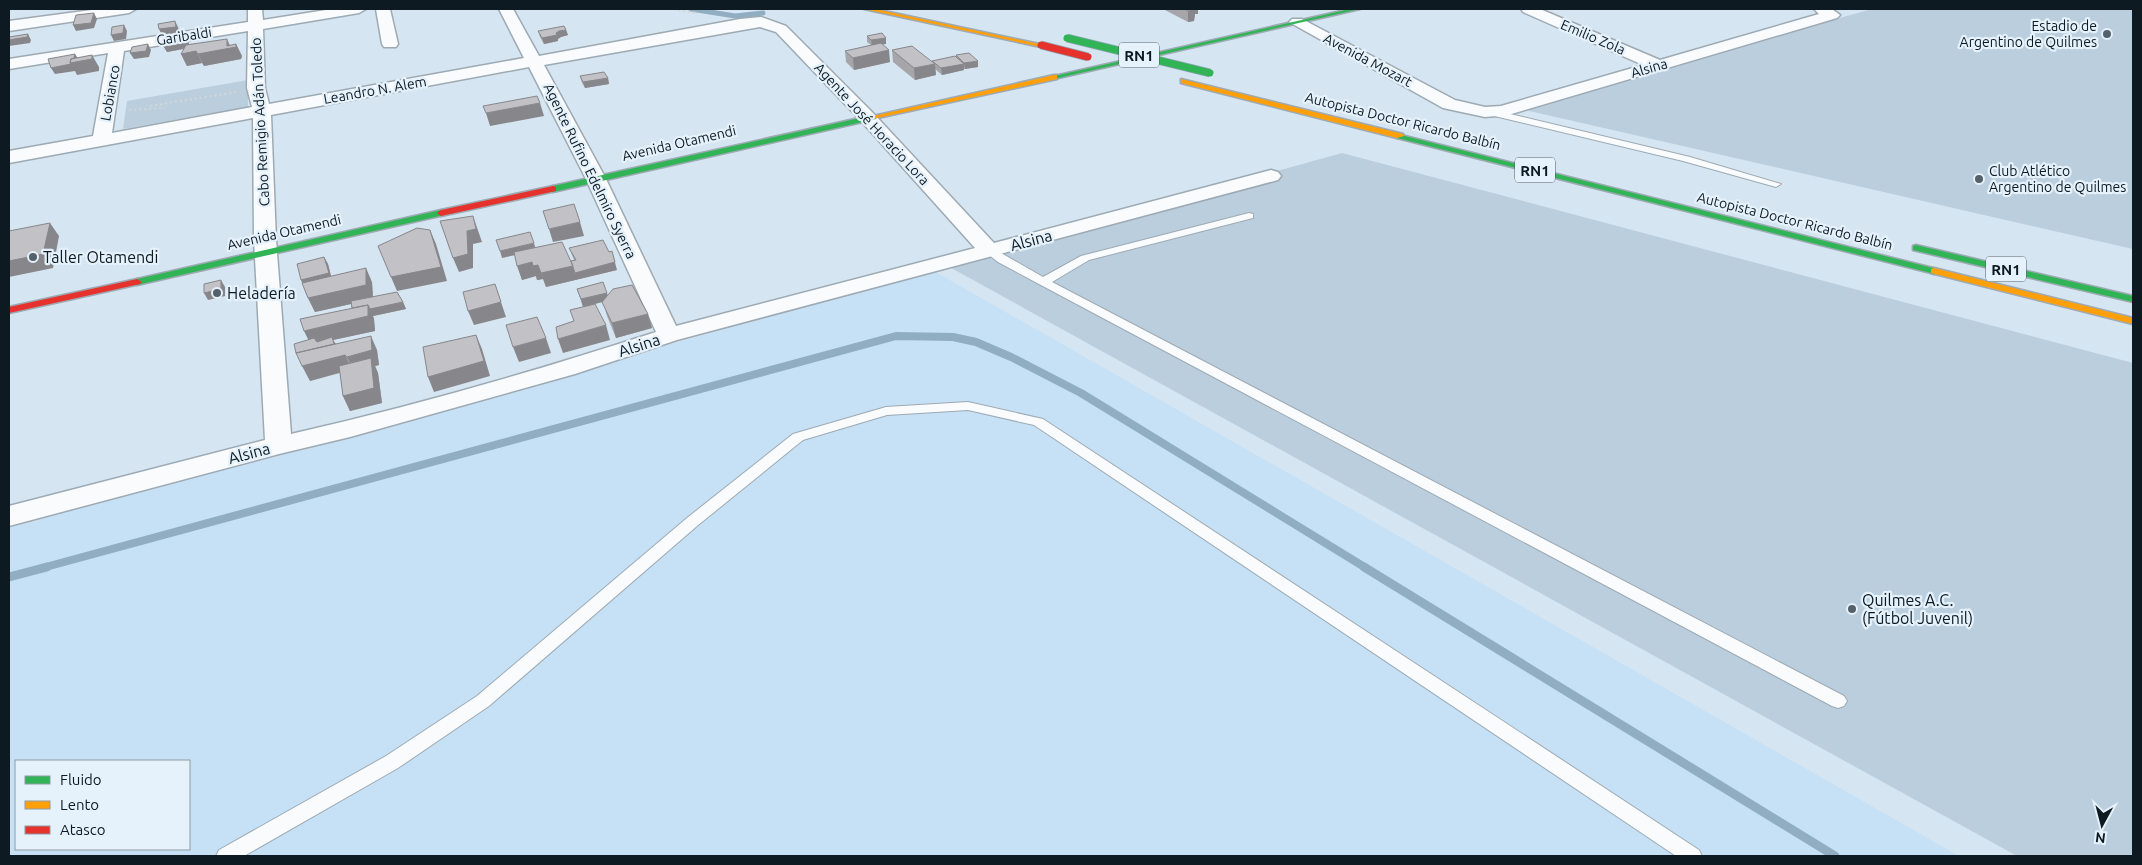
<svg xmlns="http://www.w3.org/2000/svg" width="2142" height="865" viewBox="0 0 2142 865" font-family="Ubuntu,sans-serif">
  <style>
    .built { fill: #c6e1f6; fill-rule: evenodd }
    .green { fill: #bacede }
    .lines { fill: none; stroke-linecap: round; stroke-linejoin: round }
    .stream-far2 { stroke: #90adc1; stroke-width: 5 }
    .stream-far1 { stroke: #90adc1; stroke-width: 8 }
    .stream { stroke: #90adc1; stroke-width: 9 }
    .lane-casing { stroke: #9daab3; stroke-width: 2 }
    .street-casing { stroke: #9daab3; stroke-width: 3 }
    .fast-casing { stroke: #9daab3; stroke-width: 3 }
    .slow-casing { stroke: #9daab3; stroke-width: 3 }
    .jam-casing { stroke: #9daab3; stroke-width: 3 }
    .path { stroke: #d0d5d8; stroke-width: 2; stroke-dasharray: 2.5 2.5; stroke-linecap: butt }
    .lane { fill: #f9fbfd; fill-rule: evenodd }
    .street { fill: #f9fbfd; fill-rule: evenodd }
    .fast { fill: #30b455; fill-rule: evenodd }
    .slow { fill: #ff9f0a; fill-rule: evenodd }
    .jam { fill: #e5322d; fill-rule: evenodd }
    .fast-bridge-casing { stroke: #8da4b3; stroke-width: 9; stroke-linecap: butt }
    .jam-bridge-casing { stroke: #8da4b3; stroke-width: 9; stroke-linecap: butt }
    .fast-bridge { stroke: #30b455; stroke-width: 7 }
    .jam-bridge { stroke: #e5322d; stroke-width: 7 }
    .wall { fill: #a6a6aa }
    .shaded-wall { fill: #87878b }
    .building { fill: #c1c1c6; stroke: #87878b }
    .poi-dot { fill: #54616a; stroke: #e5f1fb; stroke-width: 2 }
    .labels { text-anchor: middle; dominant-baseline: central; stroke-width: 4.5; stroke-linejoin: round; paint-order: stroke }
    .far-poi-label { font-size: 14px; fill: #0e1a22; stroke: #e5f1fb; text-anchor: end }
    .far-street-label { font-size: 14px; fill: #0e1a22; stroke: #e5f1fb }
    .shield { fill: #e5f1fb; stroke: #4e5a63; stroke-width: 1 }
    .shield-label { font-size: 15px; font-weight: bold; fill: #0e1a22 }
    .street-label { font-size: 16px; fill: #0e1a22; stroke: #e5f1fb }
    .poi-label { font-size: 16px; fill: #0e1a22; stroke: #e5f1fb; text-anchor: start }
  </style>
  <rect width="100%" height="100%" fill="#d5e5f1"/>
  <path class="built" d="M934,271L1959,856H9V528ZM16,761H189V849H16Z"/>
  <path class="green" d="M1872,9H2133V249L1516,108Z
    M248,80V107L123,129L127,101Z
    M1342,153L2133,363V856H2017L944,264Z"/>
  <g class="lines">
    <path class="stream-far2" d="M691,9L735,16L763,13"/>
    <path class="stream-far1" d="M42,568L896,336L953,337L976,342L1011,357L1081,393L1366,568"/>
    <path class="stream" d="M1364,567L1835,856
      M9,577L47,567"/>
    <g class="lane-casing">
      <path id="lane" d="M1489,109L1690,157L1781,184L1776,187L1683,161L1486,114L1484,112Z
        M1249,213L1253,214V218L1089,260L1052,282L1844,696L1847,701L1844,706L1838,708L1832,706L1039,284L998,262L984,251L986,249H994L1043,277L1081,256Z
        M968,402L1043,419L1699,850L1702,856H1676L1034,425L968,410L887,415L803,440L697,526L489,706L398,768L244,856H216L219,850L386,756L477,696L687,518L793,434L886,407Z"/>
    </g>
    <g class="street-casing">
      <path id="street" d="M99,9H136L129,13L9,31V21Z
        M248,9H262L263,20L332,9H366L359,13L263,29L265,88L269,104L524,58L499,9H513L539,56L740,19L761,17L786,26L873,113L994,243L1271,170L1278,172L1281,176L1278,180L677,340L575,374L350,437L279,454L9,526V506L265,440L254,240L253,118L9,163V151L93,136L108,53L9,69V59L248,22ZM760,27L776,32L861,121L975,248L676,326L605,177L544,65ZM248,31L247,88L252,107L112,133L124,51ZM529,67L585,177L656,332C536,371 414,406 291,434L276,240L271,115Z
        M376,9H390L398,44L396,47H384L382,44Z
        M1521,9H1540L1660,60L1819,14L1814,9H1832L1840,15L1837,18L1508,115L1485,117L1443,108L1289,22L1292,19H1302L1455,100L1485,107L1501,106L1643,65L1523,12Z"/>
    </g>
    <g class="fast-casing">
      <path id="fast" d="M1350,9H1360L1054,79L1050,77Z
        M873,115L877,117L876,119L553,192L549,189L553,186Z
        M1397,134L1937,269L1939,271L1934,274L1931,273L1397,138Z
        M441,210L444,211V215L137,285L132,282L137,279Z
        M1916,245L2133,296V302L1913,250V246Z"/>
    </g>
    <g class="slow-casing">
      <path id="slow" d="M864,9H875L1044,45L1041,47Z
        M1054,75H1057V79L873,119L869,117Z
        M1181,79L1403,134L1404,136L1397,138L1181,83Z
        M1934,268L2133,318V324L1931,273V269Z"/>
    </g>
    <g class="jam-casing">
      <path id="jam" d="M553,186L556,187V191L441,216L437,213L441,210Z
        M137,279L142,282L140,284L9,313V307Z"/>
    </g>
    <path class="path" d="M673,9L696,13
      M150,106L236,92
      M129,110L165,108"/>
    <use href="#lane" class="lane"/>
    <use href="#street" class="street"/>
    <use href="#fast" class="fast"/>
    <use href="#slow" class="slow"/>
    <use href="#jam" class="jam"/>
    <g class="fast-bridge-casing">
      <path id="fast-bridge" d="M1067,38L1210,73"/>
    </g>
    <g class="jam-bridge-casing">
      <path id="jam-bridge" d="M1041,45L1088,57"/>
    </g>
    <use href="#fast-bridge" class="fast-bridge"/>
    <use href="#jam-bridge" class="jam-bridge"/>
  </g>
  <path class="wall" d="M1163,9H1198V14H1195L1194,21L1188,22Z
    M566,30L568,35L561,37L558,39V41L544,44L540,37L538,31Z
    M867,36L886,38V44H882L890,62L854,70L846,62L845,51L871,45L867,42Z
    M189,43V45H230L236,44L242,56L241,59L204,66L202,63L187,66L181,54L184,49L167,52L164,47Z
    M892,50L932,62V61L956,57V55L978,67L964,69V70L942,75L935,69L936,75L915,80L893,62Z
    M580,76L608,78L609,84L585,88L582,83Z
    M536,247L571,261L574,260L569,248L617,270L546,287L543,279L537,280L536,276L522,280L515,255L502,258Z
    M324,257L328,264L331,276L372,282L373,297L403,302L406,309L373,316L374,319L375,331L333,340L335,344L377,350L379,365L375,366L378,373L382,403L350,411L343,396L340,373L310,381L308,340L352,308L351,304L315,312L308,298L301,280Z
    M603,282L607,296L648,314L652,328L616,338L607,316L603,302L583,307L577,289Z"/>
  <path class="shaded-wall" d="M1187,9H1198V14H1195L1194,21L1188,22V11Z
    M94,13L97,19L94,28L76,31L73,25Z
    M175,21L178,27L179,32L162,35L159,29Z
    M124,25L127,31L126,39L114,41L111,35Z
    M566,30L568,35L561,37L558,39V41L544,44L542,38L556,33L559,31Z
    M28,34L31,40L30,43L9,46V40Z
    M186,37L189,43L188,48L167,52L164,47Z
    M886,38V44L872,46L871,40Z
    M227,39L231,48L236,44L242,56L241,59L204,66L198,54L227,46Z
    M148,44L151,50L149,57L134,59L130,53Z
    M889,50L890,62L854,70L853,58Z
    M196,51L202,63L187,66L181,54Z
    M75,54L79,60L92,55L99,67V71L77,75L75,71L55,74L51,68L70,63Z
    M978,61V67L965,69L964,63Z
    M935,64L936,75L915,80L914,68Z
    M964,64V70L942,75L941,68Z
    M608,78L609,84L585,88L583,82Z
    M540,103L544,116L490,126L486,113Z
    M473,216L482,242L473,244V268L459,272L453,258L467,231Z
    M580,222L584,236L553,242L549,229Z
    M50,223L59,236L53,268L9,277V261Z
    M430,230L436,244L447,281L397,291L391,277Z
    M534,243L536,250L502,258L500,251Z
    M612,251L617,270L546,287L541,273L573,266Z
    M324,257L328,264L332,280L305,287L301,280Z
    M532,262L538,265L543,279L537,280L536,276L522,280L517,266Z
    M366,268L372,282L373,299L315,312L308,298Z
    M221,280L225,287V296L208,300L204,293Z
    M495,284L506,317L474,325L468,311Z
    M607,293L609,300L583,307L581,299Z
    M403,302L406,309L373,316L374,319L375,331L333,340L336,344L345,355L352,369L310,381L302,366L311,345L304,331L368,305Z
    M648,314L652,328L616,338L612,323Z
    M606,325L610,340L563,353L558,339Z
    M476,335L482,349L490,376L434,392L428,377Z
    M371,336L377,350L379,365L375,366L378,373L382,403L350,411L343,396L354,371L347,357Z
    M546,338L551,353L519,362L513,347Z"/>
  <path class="building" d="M1184,9H1195L1188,11Z
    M94,13L91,23L73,25L76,15Z
    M175,21L176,27L159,29L158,24Z
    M124,25L123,33L111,35L112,27Z
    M564,26L566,30L559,31L556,33L557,35L542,38L538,31Z
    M882,33L886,38L871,40L867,36Z
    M28,34L27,37L9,40V37Z
    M186,37V43L164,47L163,41Z
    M227,39V46L236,44V47L198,54L196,51L181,54L186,45Z
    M881,43L889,50L853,58L845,51Z
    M148,44L146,51L130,53L132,47Z
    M912,46L935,64L914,68L892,50Z
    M969,53L978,61L964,63L956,55Z
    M75,54L74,58L71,59L70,63L71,64L51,68L48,59Z
    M92,55V59L70,63L71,59Z
    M955,56L964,64L941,68L932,61Z
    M604,72L608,78L583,82L580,76Z
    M537,96L540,103L486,113L483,106Z
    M574,204L580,222L549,229L543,211Z
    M473,216L476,229L467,231L468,254L453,258L440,221Z
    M50,223L43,254L9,261V231Z
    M417,228L430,230L441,267L391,277L378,246Z
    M530,232L534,243L500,251L496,240Z
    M603,240L609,252L612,251L615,262L575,273L571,261L576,260L569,248Z
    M562,242L573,266L541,273L538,265L533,266L532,262L517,266L514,252Z
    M324,257L329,273L301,280L297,264Z
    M366,268V285L308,298L302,283Z
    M221,280V289L204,293V284Z
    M603,282L607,293L581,299L577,289Z
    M495,284L501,302L468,311L463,292Z
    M632,285L648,314L612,323L602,302L613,289Z
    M397,292L403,302L370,309L368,305L352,308L351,301Z
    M595,304L606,325L558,339L556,327L574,321L570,310Z
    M368,305V316L304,331L300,319Z
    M537,317L546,338L513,347L506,325Z
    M476,335L484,361L428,377L423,347Z
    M371,336L372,350L347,357L345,355L302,366L296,353Z
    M332,337L334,344L296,353L294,344L314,338L317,342Z
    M371,358L374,388L343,396L339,366Z"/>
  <g class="poi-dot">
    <circle cx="2107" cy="34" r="5"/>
    <circle cx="1979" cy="179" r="5"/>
    <circle cx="33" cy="257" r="5"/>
    <circle cx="217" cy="293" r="5"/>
    <circle cx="1852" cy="609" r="5"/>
  </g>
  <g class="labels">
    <g class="far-poi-label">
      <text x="2097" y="26">Estadio de<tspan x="2097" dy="16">Argentino de Quilmes</tspan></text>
      <text x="1989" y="171" text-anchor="start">Club Atlético<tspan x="1989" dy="16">Argentino de Quilmes</tspan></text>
    </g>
    <g class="far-street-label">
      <text transform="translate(184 36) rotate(-9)">Garibaldi</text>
      <text transform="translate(1593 37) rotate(23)">Emilio Zola</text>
      <text transform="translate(1368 60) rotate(28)">Avenida Mozart</text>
      <text transform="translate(1649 68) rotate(-16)">Alsina</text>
      <text transform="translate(375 90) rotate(-10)">Leandro N. Alem</text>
      <text transform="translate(110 93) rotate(-80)">Lobianco</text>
      <text transform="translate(1403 121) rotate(14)">Autopista Doctor Ricardo Balbín</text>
      <text transform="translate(260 122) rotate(-93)">Cabo Remigio Adán Toledo</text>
      <text transform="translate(872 124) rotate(47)">Agente José Horacio Lora</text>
      <text transform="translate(679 143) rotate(-13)">Avenida Otamendi</text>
      <text transform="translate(590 171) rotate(64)">Agente Rufino Edelmiro Syerra</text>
      <text transform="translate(1795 221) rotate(14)">Autopista Doctor Ricardo Balbín</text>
      <text transform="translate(284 232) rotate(-13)">Avenida Otamendi</text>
    </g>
    <g class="shield">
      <rect x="1119" y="42.5" width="40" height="25" rx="4"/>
      <rect x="1515" y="157.5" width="40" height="25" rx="4"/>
      <rect x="1986" y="256.5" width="40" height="25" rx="4"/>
    </g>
    <g class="shield-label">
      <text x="1139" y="55">RN1</text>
      <text x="1535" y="170">RN1</text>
      <text x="2006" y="269">RN1</text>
    </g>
    <g class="street-label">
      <text transform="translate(1031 240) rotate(-15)">Alsina</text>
      <text transform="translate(639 345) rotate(-18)">Alsina</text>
      <text transform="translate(249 453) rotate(-15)">Alsina</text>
    </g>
    <g class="poi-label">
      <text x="43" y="257">Taller Otamendi</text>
      <text x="227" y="293">Heladería</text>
      <text x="1862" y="600">Quilmes A.C.<tspan x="1862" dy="18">(Fútbol Juvenil)</tspan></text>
    </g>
  </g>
  <rect width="2142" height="865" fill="none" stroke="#0e1a22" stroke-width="20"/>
  <rect x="15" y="760" width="175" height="90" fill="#e5f1fb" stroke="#8f9ba4"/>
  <rect x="25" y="776" width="25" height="8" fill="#30b455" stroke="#8f9ba4"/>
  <text x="60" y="785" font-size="15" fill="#0e1a22">Fluido</text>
  <rect x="25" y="801" width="25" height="8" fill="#ff9f0a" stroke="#8f9ba4"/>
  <text x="60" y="810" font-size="15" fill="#0e1a22">Lento</text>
  <rect x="25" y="826" width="25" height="8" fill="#e5322d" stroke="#8f9ba4"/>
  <text x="60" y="835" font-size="15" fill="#0e1a22">Atasco</text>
  <g transform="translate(2102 825) rotate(187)" stroke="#e5f1fb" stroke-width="4" paint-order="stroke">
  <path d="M0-4L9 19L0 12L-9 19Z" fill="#0e1a22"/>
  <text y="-8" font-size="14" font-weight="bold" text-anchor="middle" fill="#0e1a22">N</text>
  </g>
</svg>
